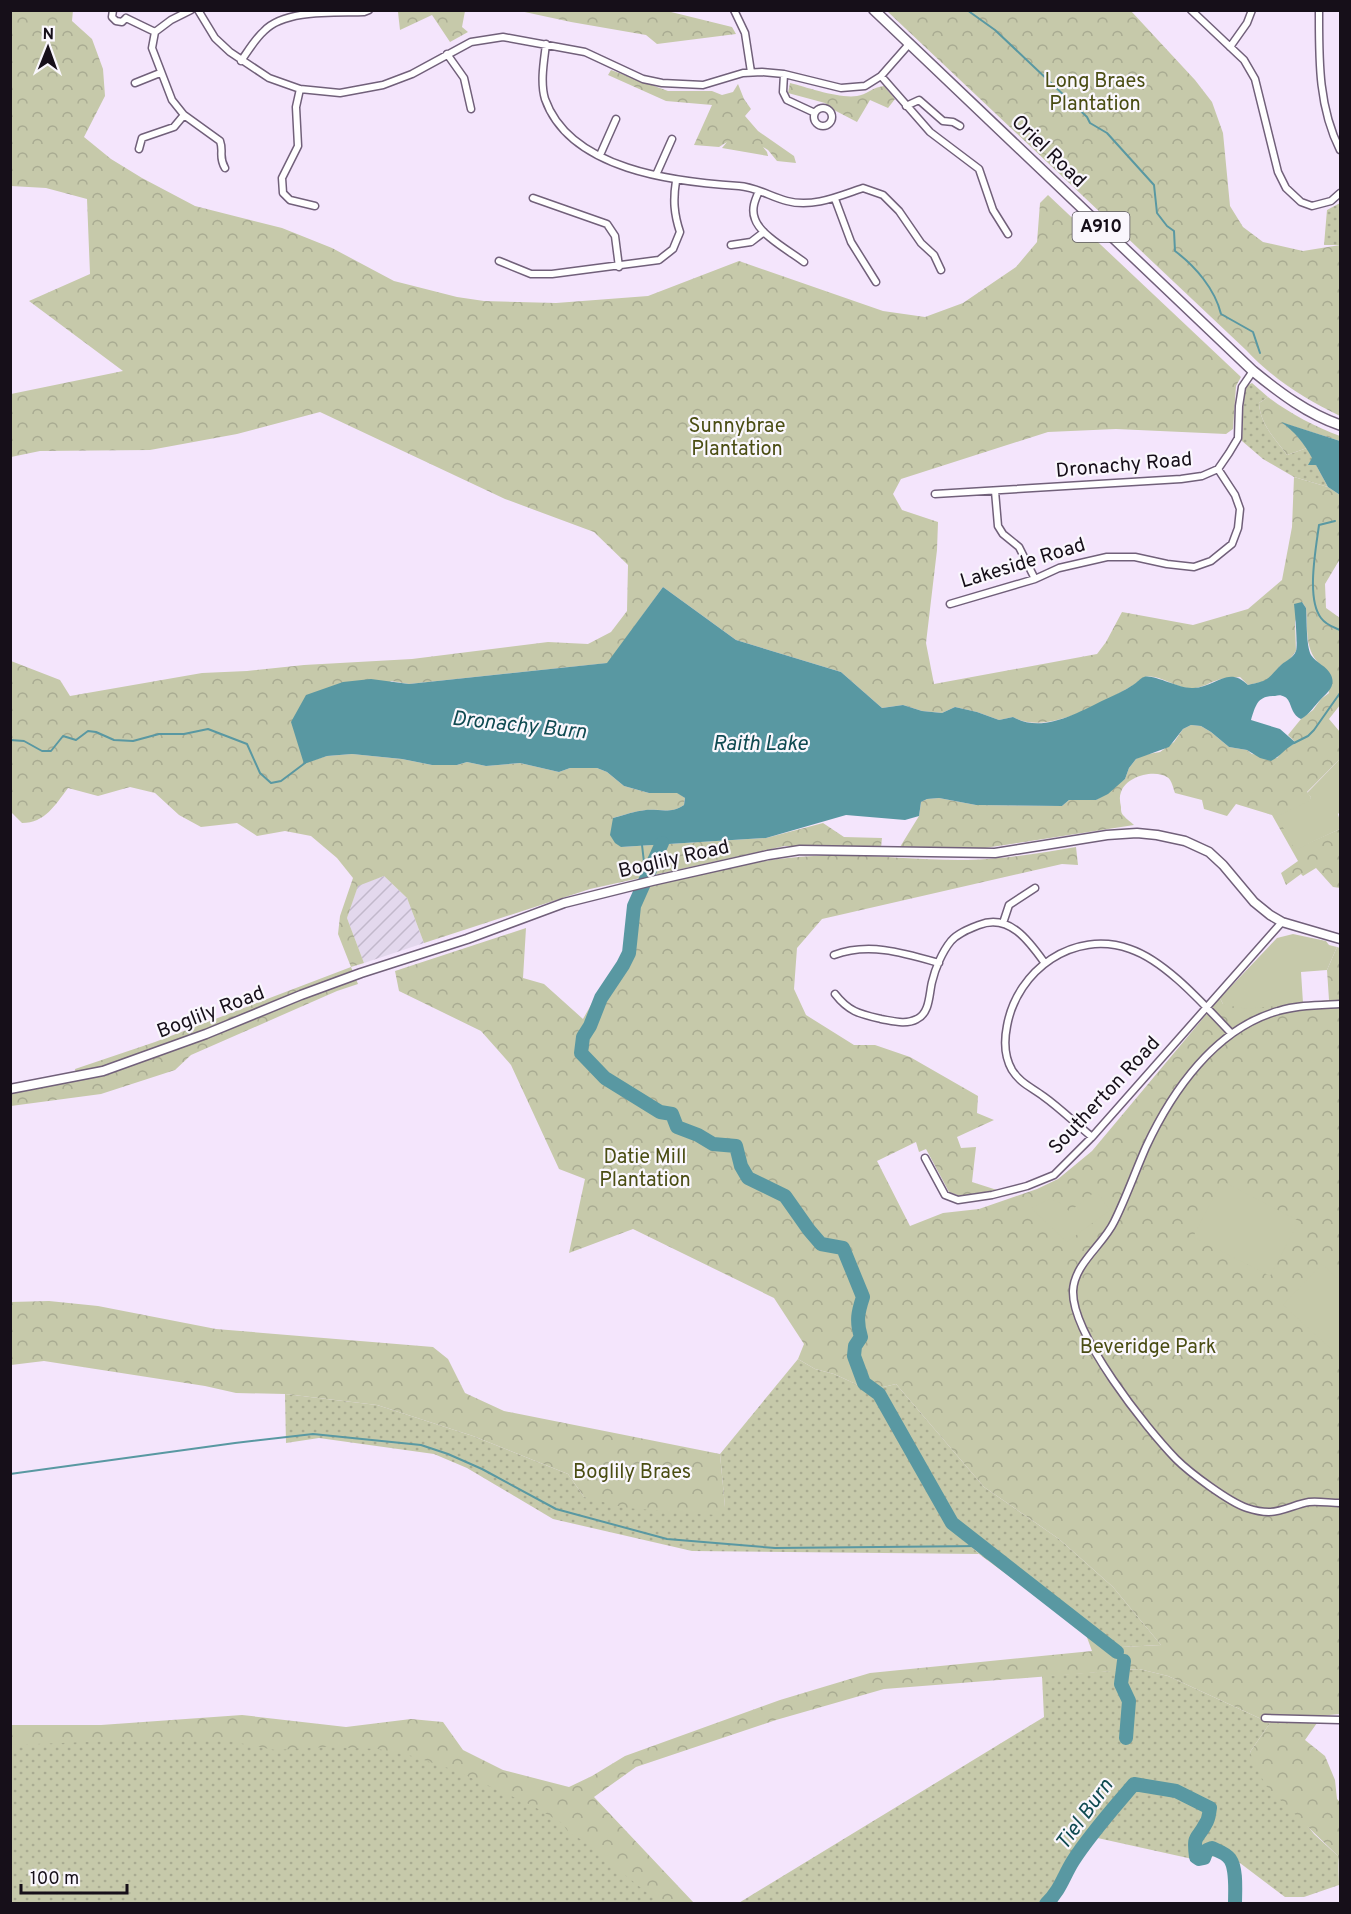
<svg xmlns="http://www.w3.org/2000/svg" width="1351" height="1914" viewBox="0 0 1351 1914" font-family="Overpass,sans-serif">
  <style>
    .industrial { fill: url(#industrial-furrows) }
    .grass { fill: url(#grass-dots) }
    .forest { fill: url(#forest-crowns); fill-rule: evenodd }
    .garden { fill: #c6c9aa }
    .water { fill: #5998a2 }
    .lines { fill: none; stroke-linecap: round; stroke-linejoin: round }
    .stream { stroke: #5998a2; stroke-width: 2 }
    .river { stroke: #5998a2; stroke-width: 14 }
    .street-casing { stroke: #71607a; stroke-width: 9 }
    .secondary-casing { stroke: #71607a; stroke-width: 11 }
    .primary-casing { stroke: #71607a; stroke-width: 12 }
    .street { stroke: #fff; stroke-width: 6 }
    .secondary { stroke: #fff; stroke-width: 8 }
    .primary { stroke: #fff; stroke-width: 9 }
    .labels { text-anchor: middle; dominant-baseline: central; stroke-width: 4.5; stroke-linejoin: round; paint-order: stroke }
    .shield { fill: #faf7fd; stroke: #5a555d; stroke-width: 1.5 }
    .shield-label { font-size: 18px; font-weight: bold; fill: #160f19 }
    .park-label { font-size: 20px; fill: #4a4d13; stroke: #faf7fd }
    .street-label { font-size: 20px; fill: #160f19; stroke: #faf7fd }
    .water-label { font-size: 21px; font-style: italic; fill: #0f4a51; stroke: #faf7fd }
  </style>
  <defs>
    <pattern id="industrial-furrows" width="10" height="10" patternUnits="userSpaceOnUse" patternTransform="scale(1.5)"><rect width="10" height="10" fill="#e3d8ed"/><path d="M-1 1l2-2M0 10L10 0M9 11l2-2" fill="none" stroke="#c2b8cb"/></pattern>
    <pattern id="grass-dots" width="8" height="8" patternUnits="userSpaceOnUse" patternTransform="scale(1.5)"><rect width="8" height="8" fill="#c6c9aa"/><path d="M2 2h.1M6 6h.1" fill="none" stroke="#a9ab92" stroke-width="1.8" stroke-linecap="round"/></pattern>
    <pattern id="forest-crowns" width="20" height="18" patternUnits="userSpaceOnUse" patternTransform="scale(1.5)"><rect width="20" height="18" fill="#c6c9aa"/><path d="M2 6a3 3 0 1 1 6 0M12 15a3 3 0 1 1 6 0" fill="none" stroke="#a9ab92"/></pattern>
  </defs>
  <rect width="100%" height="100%" fill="#f4e5fc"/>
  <path class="industrial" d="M384,876L407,898L424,943L364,963L347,918L358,885Z"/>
  <path class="grass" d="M1340,203V245H1324L1327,210Z
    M1252,383L1268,397L1259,403C1260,424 1275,439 1287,455L1307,448L1328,487L1294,477L1263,459L1242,441L1244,387Z
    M798,1359L815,1369L834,1374L858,1385L878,1401L945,1522L979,1554L692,1551L553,1519L467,1468L434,1454L319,1438L286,1443L285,1394L377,1405L473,1436L568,1474L584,1497L725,1507L720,1454Z
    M896,1384L984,1487L1059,1539L1113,1587L1161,1645L1121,1647L1000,1557L954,1519L879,1388Z
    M1139,1669L1168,1676L1270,1723L1250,1752L1314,1834L1338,1856L1339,1885L1304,1897H1285L1232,1857L1215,1856L1197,1860L1093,1837L1056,1903L737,1904L1044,1717L1042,1676Z
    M202,1732L392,1748L544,1792L674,1903H11L10,1735Z"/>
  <path class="forest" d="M73,10L72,21L92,39L103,69L105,96L84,137L111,159L142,178L195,206L282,228L332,248L394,281L457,297L484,301L556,303L648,296L739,261L883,311L925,317L963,303L1016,267L1037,242L1040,203L1048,195L1241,377L1236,386L1233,429L1226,434L1116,429L1048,432L901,479L893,494L902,510L938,522L937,550L926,643L934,684L1097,654L1106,642L1122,612L1193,625L1248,609L1282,580L1292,527L1294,477L1328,487L1340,495V559L1325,584L1326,608L1340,618V705L1329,719L1340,732V759L1307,792L1311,797L1295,849L1340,829V888L1333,887L1316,868L1303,876L1301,874L1286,885L1281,873L1298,861L1272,815L1236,804L1227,816L1204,809L1202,800L1175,793C1173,788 1172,780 1167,777C1153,769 1126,777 1121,792C1119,797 1120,802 1121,807C1121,811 1121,813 1124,816C1126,819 1131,822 1134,825L985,848L900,847L919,816L921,802L927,799L939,798L976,805L1062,806L1069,800H1096L1125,779L1129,768L1136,759L1143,755L1160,752L1174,742L1183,729L1191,725L1201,726L1211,732L1229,747L1247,750L1252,754L1277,758L1285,748L1296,743L1288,735L1301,719L1313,710L1321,699L1329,693L1322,666C1304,652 1308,629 1306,608L1302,602L1295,622L1296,651L1290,659L1280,666L1273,675L1266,681L1248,685L1240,677C1234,678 1227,677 1221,679C1209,682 1201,690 1187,688C1174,687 1156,672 1143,678C1139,680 1136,684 1132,686C1102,703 1046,736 1013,717L999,720L977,712L955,707L942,713L922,711L903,705L882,708L841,672L736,640L663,587L608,663L409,684L391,681L304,763L327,756L352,754L402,759L432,765H457L467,762L486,766L520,763L559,772L570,768H597L607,772L624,786L649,793H678L685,798L684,805C671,814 661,809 647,810C635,811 624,815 613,818L621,847L766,838L823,823L844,837L882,838L881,847L785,846L590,889L424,943L407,898L384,876L358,886L347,918L364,963L351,967L358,984L337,991L191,1055L175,1070L101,1094L11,1106V1092L77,1081L75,1069L155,1042L351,967L338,934L340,916L353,878L337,858L311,836L285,831L257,836L237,823L201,827L179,815L155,793L130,787L98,796L68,788C55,805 45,823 22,823L11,812V661L60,680L70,696L202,673L247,671L304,665L412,659L548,642L588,644L611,632L627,611L628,565L594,532L505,499L320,412L237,434L150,450L40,451L11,457V394L123,371L29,301L90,274L87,199L46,188L11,186V11Z
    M399,10L465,11L462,27L468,32L450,42L432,15L400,30L398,12Z
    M520,11H667L732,27L736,34L657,44L646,35L571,22Z
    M887,11H1131L1195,80L1212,102L1223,133L1230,206L1243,227L1263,242L1303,251L1340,245V416C1305,399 1273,379 1246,350Z
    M611,70L668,91H712L722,95L733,92L738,84L744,99L751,109L745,116L758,131L794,156L796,163L777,161L768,150L763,147L767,152L768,156L722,148L727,142L719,147L694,145L712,105L666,101L608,75Z
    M790,83C806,87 840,99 857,96C866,95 873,87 884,86L895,99L888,108L870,100L857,122L834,110L825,103L788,93Z
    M1268,397C1289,413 1315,427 1340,436V441L1283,423L1294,432L1307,448L1287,455C1275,439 1260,424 1259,403Z
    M1076,847L1078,865L1062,864L822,919L797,948L794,989L806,1015L854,1045H875L910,1057L978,1096L977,1113L994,1120L957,1137L961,1148L976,1147L972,1182L997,1190L960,1196L949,1192L926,1149L919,1152L916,1142L877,1161L910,1226L943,1213L979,1209L1037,1189L1058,1179L1092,1151L1220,998L1223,1004L1288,1005L1329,1000L1327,970L1337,947L1340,948V1714L1319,1716L1317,1723L1305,1740L1325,1756L1335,1780L1337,1799L1340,1802V1885L1338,1856L1267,1787L1255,1766L1250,1752L1270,1723L1168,1676L1139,1669L884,1689L776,1720L636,1767L594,1797L694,1903H660L620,1871L595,1847L569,1833L562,1823L533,1806L454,1770L412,1756L378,1749L327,1747L275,1750L218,1739H162L11,1745L10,1725H101L242,1715L346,1727L411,1719L443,1722L463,1750L503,1770L569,1787L592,1776L625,1756L780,1700L870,1673L1092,1651L1085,1632L979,1554L945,1522L878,1401L858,1385L834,1374L815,1369L798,1359L804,1344L774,1298L633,1229L569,1253L585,1179L559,1169L511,1065L481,1031L399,991L395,971L526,928L523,978L544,984L583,1019L596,996L608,981L622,957L635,945L636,907L644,887C700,876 756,858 814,856C865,853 916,861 968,860C1005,859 1041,853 1076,847ZM896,1384L984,1487L1059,1539L1113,1587L1161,1645L1121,1647L1000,1557L954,1520L879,1388Z
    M49,1301L98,1306L216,1329L433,1347L448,1359L465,1393L504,1411L720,1454L725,1507L716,1515L626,1508L584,1497L568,1474L473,1436L377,1405L285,1394L236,1393L205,1386L44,1361L11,1365V1302Z"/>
  <path class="garden" d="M1340,759V812L1338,814L1340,821V829L1295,850L1277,816L1309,801L1311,797L1307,793Z
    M1293,934L1326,941L1329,945L1337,947L1327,970L1301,972L1303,1003L1246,1009L1223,1004L1220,998L1277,938Z
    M1222,1181L1299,1221L1270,1276L1193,1237Z
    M1096,1191L1110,1210L1067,1242L1031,1208L1050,1199L1063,1204L1069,1212Z
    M1322,1264L1340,1281V1357L1283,1305Z"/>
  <path class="water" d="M1281,422L1340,441V495L1328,487L1316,465H1308L1312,458C1304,443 1295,432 1281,422Z
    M663,587L736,640L841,672L882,708L903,705L922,711L942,713L955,707L977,712L999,720L1013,717C1042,734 1077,713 1104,700C1114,695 1124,691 1133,685C1137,683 1140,678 1144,677C1154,674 1179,689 1193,688C1216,687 1228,665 1248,685C1268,680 1265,682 1279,667C1284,661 1293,659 1296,651C1298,645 1295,612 1294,604L1302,602L1306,608C1307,620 1306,645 1311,655C1316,663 1327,666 1331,675C1336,686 1328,692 1321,699C1314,706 1310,714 1301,719C1290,714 1292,701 1285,697C1281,695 1279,695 1275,696C1257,696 1256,705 1251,720L1280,729L1296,743C1285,748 1281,756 1271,761L1260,758L1247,750L1229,747L1211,732L1201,726L1191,725L1183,729L1169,747L1136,759L1129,768L1125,779L1108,794L1096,800H1069L1062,806L976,805L939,798L927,799L921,802L919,816L905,820L846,815L766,838L621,847L615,843L610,835L613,818C624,815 635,811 646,810C660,809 671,814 684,805L685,798L677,793H649L624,786L607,772L597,768H570L559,772L520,763L486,766L467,762L457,765H432L402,759L352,754L327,756L304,764L291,722L306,695L343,682L371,679L409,684L607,663Z"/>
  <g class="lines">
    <path class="stream" d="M967,10L995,30L1087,117L1090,123L1107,133L1154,185L1157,213L1167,226L1174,231L1175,251C1195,266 1215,289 1221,314L1253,332L1260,353
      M1335,521L1319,525C1316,548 1306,599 1321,618C1326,625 1333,627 1340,630
      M10,740L24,741L42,751H51L63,736L76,740L88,731L96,732L114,740L133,741L159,734H184L208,729L247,744L260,773L271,783L281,781L305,763
      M1294,743L1308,736L1314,730L1340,693
      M642,845L646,879
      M10,1474L235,1443L313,1434L421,1445L448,1454L482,1469L556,1509L667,1539L775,1548L982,1546"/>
    <path class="river" d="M662,843L634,906L629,953L623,965L601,998L590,1026L583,1037L581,1053L605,1078L660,1112L672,1114L677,1127L698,1135L713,1144L736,1146L741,1166L748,1178L785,1196L809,1230L821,1244L843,1248L863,1297C858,1312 856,1321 861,1337L855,1346L854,1356L864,1383L879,1394L952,1523L1117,1652
      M1124,1661L1121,1684L1129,1701L1126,1738
      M1046,1904C1061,1889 1063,1877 1073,1861C1091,1833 1113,1809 1134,1784L1176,1791L1210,1808C1209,1813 1209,1819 1206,1823C1197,1841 1193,1833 1196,1857L1199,1859L1204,1858L1207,1850L1212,1848C1218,1851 1226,1853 1230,1859C1237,1869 1235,1891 1235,1904"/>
    <g class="street-casing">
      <path id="street" d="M113,10L112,17L116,21L122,22L126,18
        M191,10L171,20L155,32L152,48L172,100L184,115L220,141C224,152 218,156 225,168
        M198,10L215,38L230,52L269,78L300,89L340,93L383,85L412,74L471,42L503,37L585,52L643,79L662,83L703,85L743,73L762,72L784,74L841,88L865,86L881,76L910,43
        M734,10L745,33L751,72
        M1191,10L1244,60L1255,79L1278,172L1286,188L1301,202L1312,206L1331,201L1340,193
        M1319,10C1319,59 1318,106 1340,150
        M126,18L155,32
        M546,44C544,61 540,82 545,99C570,170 675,182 739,186C756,187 771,197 787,201C813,208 839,196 863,188L883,195L899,211L921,243L934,255L941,270
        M1230,47L1247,23L1252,10
        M447,54L464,78L471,109
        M241,61C248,51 255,39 264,31C285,9 335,13 364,12L369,10
        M784,74L783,92L787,100L815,113
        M881,76L930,132L979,169L993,210L1008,234
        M135,83L160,73
        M300,89L296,107L298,146L282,178L283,193L290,200L315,206
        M906,106L919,100L943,121L953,122L960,126
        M814 117a9 9 0 1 1 18 0a9 9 0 1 1-18 0Z
        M139,149L142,138L174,127L184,115
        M600,155L616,119
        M656,175L672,139
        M759,191C755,200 751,209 755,219C760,235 791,252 804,262
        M533,198L607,224L615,236L619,267
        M835,199L851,242L876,282
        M731,245L751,242L764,232
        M499,261L531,274H552L659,260L673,249L680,232C674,214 673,200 676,181
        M995,491L998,526L1003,534L1019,547L1035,579
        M935,494L1181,479L1202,476L1218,469L1229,453L1238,438L1239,406L1242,387L1253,371
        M950,604L1035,579L1059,568L1107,557H1135L1167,564L1194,567L1211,561L1232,544L1238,528L1240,509L1235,495L1218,469
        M1003,923L1009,905L1035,888
        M834,955C869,942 904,953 939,963
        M835,994C849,1012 860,1014 881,1019C893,1021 906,1025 917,1019C930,1013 929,994 932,982C935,969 942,952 951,941C958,933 969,929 979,925C1009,913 1029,941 1044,962
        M1340,1004C1320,1005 1297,1005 1278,1011C1215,1029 1172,1091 1146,1147C1135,1172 1126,1198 1114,1222C1103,1245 1074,1264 1073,1291C1072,1335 1146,1428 1176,1459C1190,1473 1229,1502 1247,1508C1253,1510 1263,1512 1269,1512C1282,1512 1296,1504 1309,1502C1319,1501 1330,1503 1340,1503
        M1092,1137C1076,1124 1060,1108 1043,1096C1031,1087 1020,1083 1012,1070C1004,1056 1004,1041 1007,1026C1017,970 1074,929 1130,949C1166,961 1205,1006 1231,1033
        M925,1158L945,1195L958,1200L992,1195L1027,1186L1054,1175L1092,1137L1282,922
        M1265,1718L1340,1720"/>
    </g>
    <g class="secondary-casing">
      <path id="secondary" d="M10,1089L103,1071L206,1034L301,995L361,973L467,939L564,903L652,881L768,855L800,850L995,853L1107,835L1137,833L1157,835L1185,841L1209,852L1223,865L1254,902L1270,915L1282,922L1340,939"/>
    </g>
    <g class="primary-casing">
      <path id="primary" d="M874,10L1253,371C1280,393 1308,414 1340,425"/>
    </g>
    <use href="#street" class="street"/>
    <use href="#secondary" class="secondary"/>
    <use href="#primary" class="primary"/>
  </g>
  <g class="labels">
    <rect class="shield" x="1072.5" y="212" width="57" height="30" rx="4.5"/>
    <g class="shield-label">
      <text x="1101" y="227">A910</text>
    </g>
    <g class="park-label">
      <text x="1095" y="82">Long Braes<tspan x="1095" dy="23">Plantation</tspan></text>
      <text x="737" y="427">Sunnybrae<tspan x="737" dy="23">Plantation</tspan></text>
      <text x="645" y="1158">Datie Mill<tspan x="645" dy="23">Plantation</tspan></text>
      <text x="1148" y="1348">Beveridge Park</text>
      <text x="632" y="1473">Boglily Braes</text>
    </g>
    <g class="street-label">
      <text transform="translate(1048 152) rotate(44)">Oriel Road</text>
      <text transform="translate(1124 466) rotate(-5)">Dronachy Road</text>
      <text transform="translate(1023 564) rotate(-17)">Lakeside Road</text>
      <text transform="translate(674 860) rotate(-13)">Boglily Road</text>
      <text transform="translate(211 1013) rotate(-21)">Boglily Road</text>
      <text transform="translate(1105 1096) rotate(-47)">Southerton Road</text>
    </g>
    <g class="water-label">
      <text transform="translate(519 726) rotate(6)">Dronachy Burn</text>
      <text x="760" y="744">Raith Lake</text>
      <text transform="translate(1085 1815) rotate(-54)">Tiel Burn</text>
    </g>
  </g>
  <rect width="1351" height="1914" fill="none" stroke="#160f19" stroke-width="24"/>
  <g transform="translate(48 48) rotate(1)" stroke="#faf7fd" stroke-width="4.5" paint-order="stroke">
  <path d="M0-4.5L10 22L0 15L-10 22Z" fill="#160f19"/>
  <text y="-9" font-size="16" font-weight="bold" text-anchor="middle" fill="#160f19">N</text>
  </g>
  <path d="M21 1884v9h106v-9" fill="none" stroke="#160f19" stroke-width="3"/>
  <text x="30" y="1884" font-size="18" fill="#160f19" stroke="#faf7fd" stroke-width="4.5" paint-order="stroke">100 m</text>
</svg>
